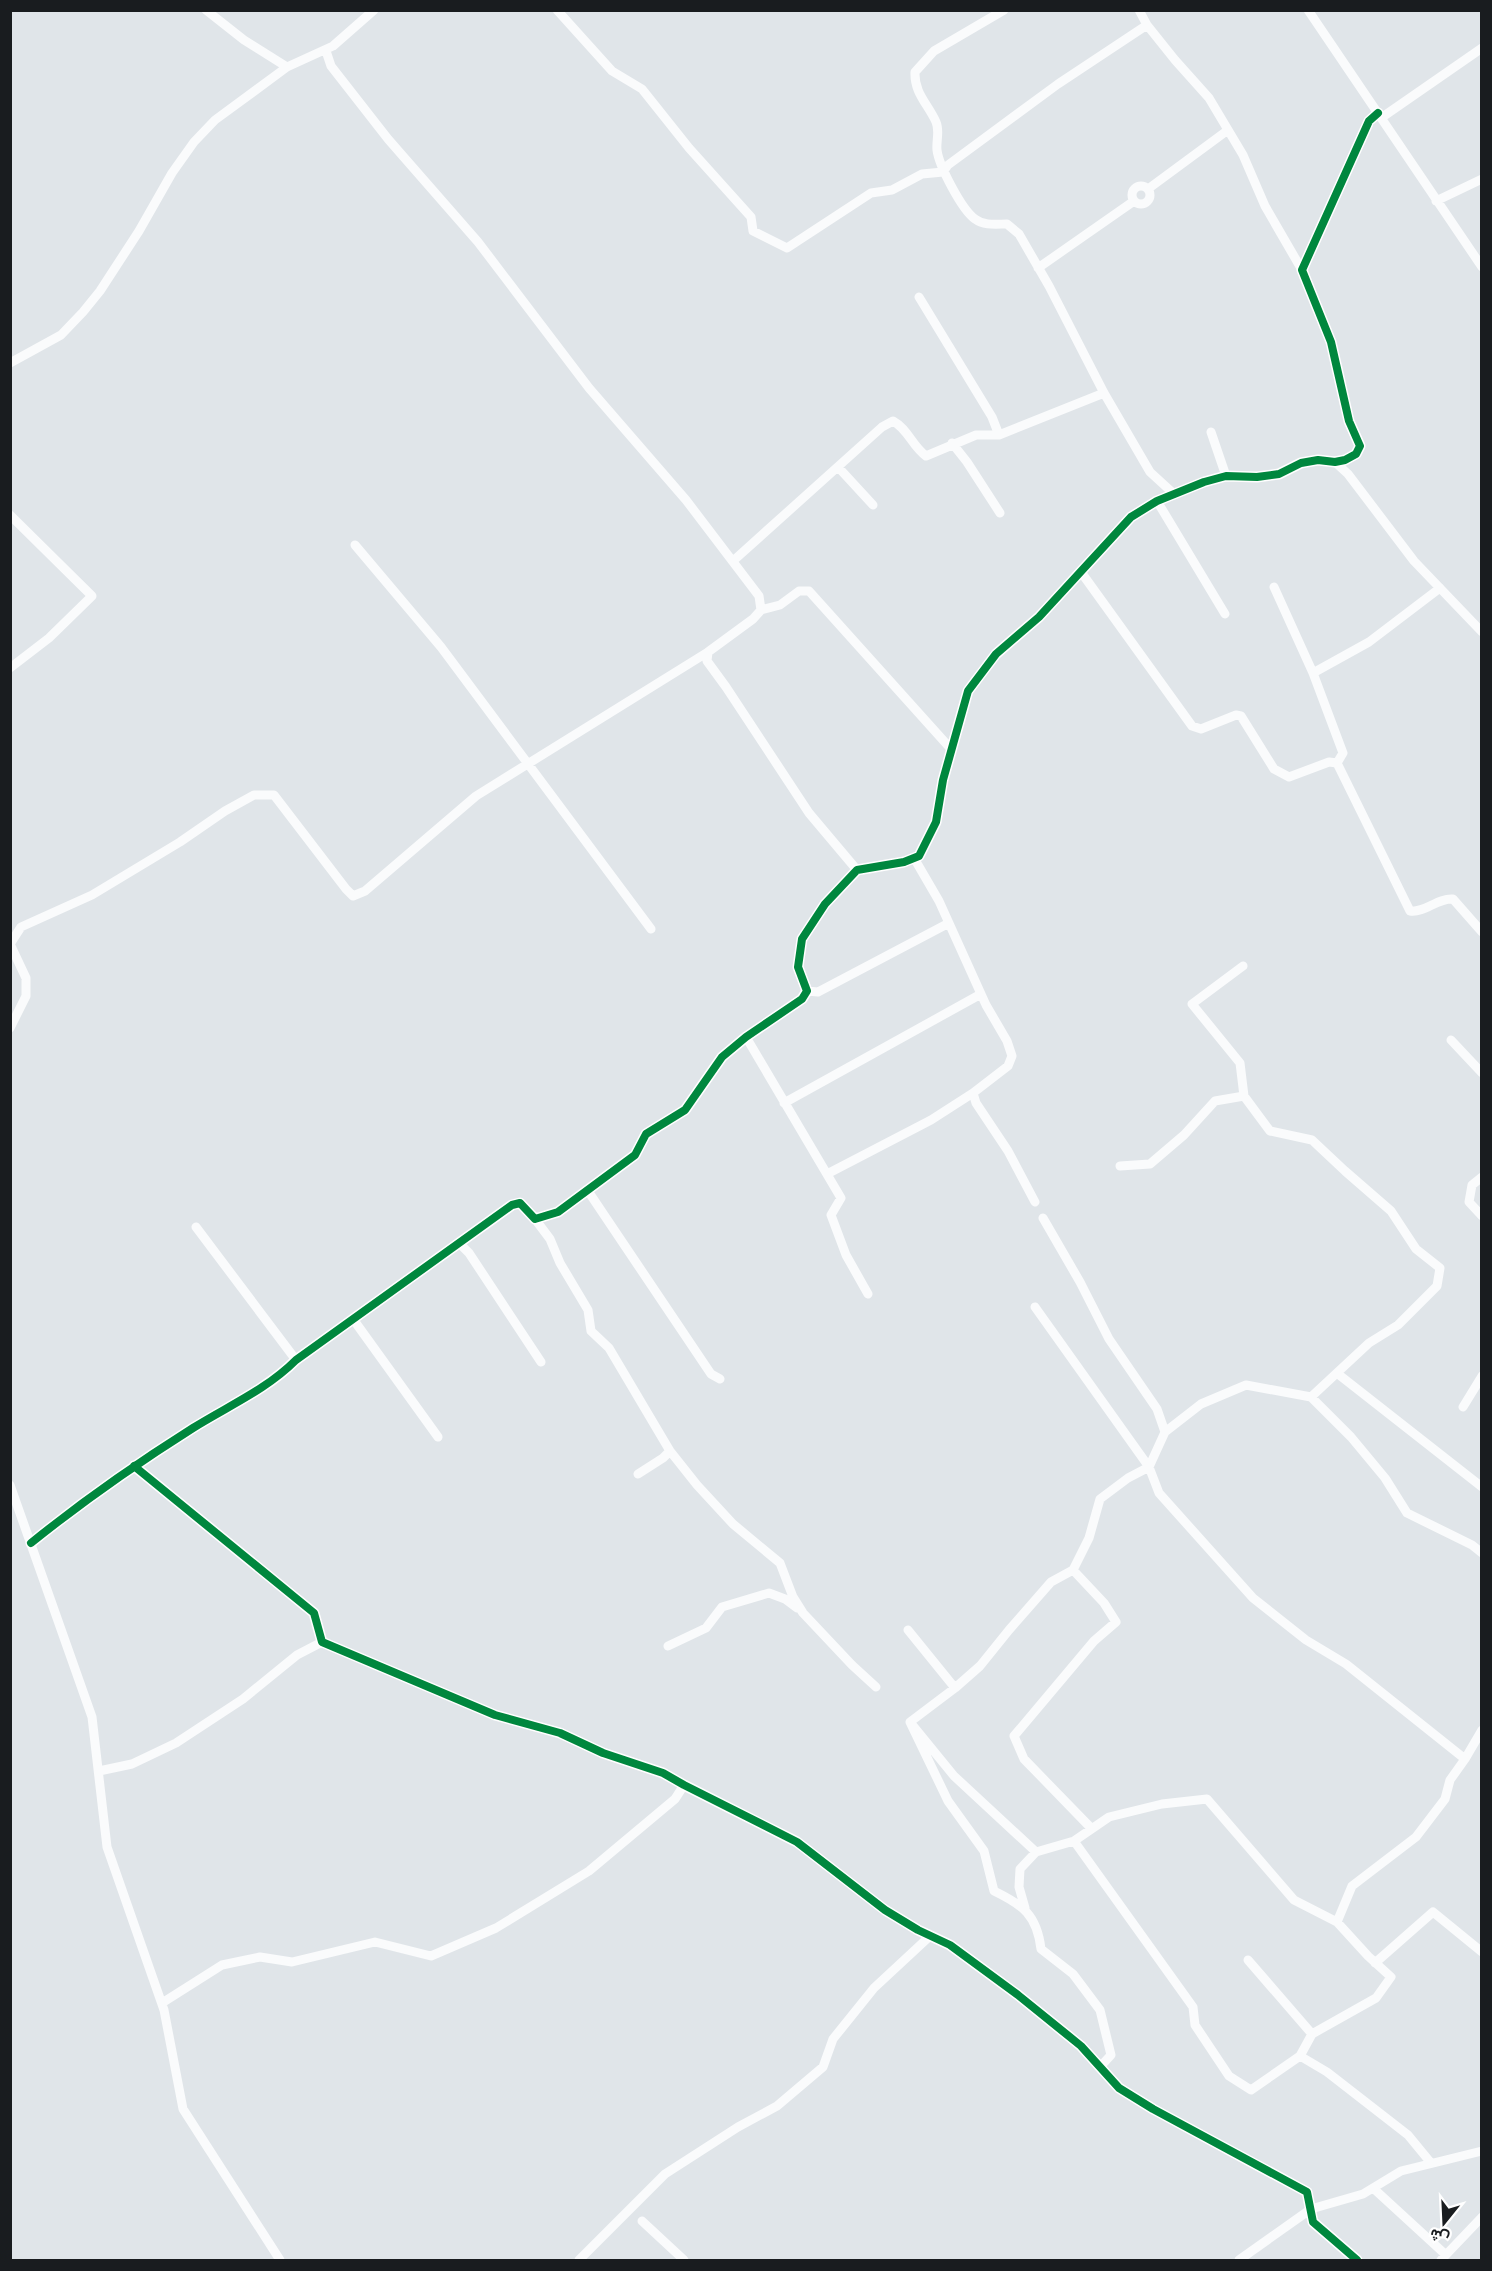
<svg xmlns="http://www.w3.org/2000/svg" width="1492" height="2271" viewBox="0 0 1492 2271" font-family="Signika,Vazirmatn,sans-serif">
  <style>
    .lines { fill: none; stroke-linecap: round; stroke-linejoin: round }
    .minor { stroke: #fafbfc; stroke-width: 9 }
    .cycleway-casing { stroke: #fff; stroke-width: 11 }
    .cycleway { stroke: #00873e; stroke-width: 8 }
  </style>
  <rect width="100%" height="100%" fill="#e0e5e9"/>
  <g class="lines">
    <path class="minor" d="M206,10L244,40L287,67
      M557,10L612,71L642,89L689,148L751,217L753,231L787,248L871,193L892,190L922,174L943,172L948,165L1058,84L1147,25
      M1004,10L934,51L915,72C914,93 928,104 936,122C940,131 936,141 937,150C939,166 962,210 975,219C984,226 997,224 1007,224L1019,234L1049,286L1104,393L1150,472L1174,494
      M1139,10L1147,25L1175,60L1209,98L1243,155L1265,206L1302,270
      M1308,10L1482,267
      M326,51L331,66L388,139L478,242L589,388L686,500L759,596L761,610L753,619L708,652L707,661L726,687L809,813L857,870
      M1381,118L1482,48
      M1132 195a9 9 0 1 1 18 0a9 9 0 1 1-18 0Z
      M1148,189L1228,130
      M1436,201L1482,179
      M1038,268L1134,201
      M919,297L992,417L999,435
      M10,363L61,335L83,312L100,291L139,231L172,173L194,142L215,120L287,67L333,46L374,10
      M1211,432L1226,476
      M952,443L967,462L1000,513
      M1335,462L1348,474L1414,561L1482,632
      M838,467L873,505
      M1157,501L1225,614
      M10,515L92,596L49,638L10,668
      M355,545L441,647L651,929
      M733,561L882,427L893,421C908,429 912,446 926,456L976,435H999L1104,393
      M1081,572L1192,726L1201,729L1236,715L1241,716L1274,769L1289,777L1329,762L1337,763L1410,911C1425,913 1437,898 1453,899L1482,932
      M1274,587L1313,673L1343,753L1337,763
      M761,610L780,605L799,591H809L951,749
      M1313,673L1369,642L1440,588
      M914,858L939,901L986,1005L1007,1041L1012,1056L1008,1066L973,1093L976,1103L1008,1151L1035,1202
      M10,944L21,927L92,895L180,842L225,811L254,795H274L346,889L353,896L365,891L476,796L708,652
      M10,944L26,978V996L10,1028
      M807,991L818,992L949,923
      M746,1037L841,1198L831,1215L846,1255L868,1294
      M1451,1040L1482,1073
      M784,1103L981,994
      M1120,1166L1150,1164L1184,1135L1215,1101L1244,1096
      M827,1174L931,1120L973,1093
      M1482,1177L1472,1185L1469,1202L1482,1216
      M588,1191L711,1374L720,1379
      M1043,1218L1080,1282L1109,1339L1157,1409L1165,1432
      M535,1219L550,1239L560,1263L588,1310L591,1331L609,1348L670,1451L663,1458L638,1474
      M196,1227L296,1360
      M459,1243L469,1253L541,1362
      M1035,1307L1149,1467L1159,1493L1253,1598L1306,1640L1346,1664L1465,1759
      M353,1319L438,1437
      M1338,1374L1482,1487
      M1311,1397L1351,1437L1385,1478L1407,1513L1472,1545L1482,1553
      M1463,1407L1482,1376
      M670,1451L697,1485L733,1524L780,1563L793,1597L803,1613L852,1665L876,1687
      M134,1466L314,1613L322,1642L495,1715L560,1733L603,1753L663,1773L684,1785L797,1842L885,1910L918,1930L950,1945L1018,1995L1081,2046L1119,2088L1153,2109L1307,2192L1313,2222L1357,2260
      M10,1485L92,1717L107,1847L164,2010L183,2109L280,2260
      M31,1543C83,1501 136,1464 193,1428C228,1406 266,1390 296,1360L512,1205L520,1203L535,1219L558,1212L635,1155L646,1134L685,1110L722,1057L746,1037L802,999L807,991L798,967L802,939L825,904L857,870L904,862L919,856L936,822L943,780L968,691L996,654L1039,617L1131,517L1157,501L1204,482L1226,476L1257,477L1279,474L1301,463L1318,460L1335,462L1345,460L1356,454L1360,446L1349,421L1331,342L1302,270L1369,121L1378,113
      M1073,1570L1104,1603L1116,1622L1094,1641L1014,1736L1024,1759L1091,1828
      M908,1630L955,1688L980,1666L1009,1630L1051,1582L1073,1570L1089,1538L1100,1499L1128,1478L1149,1467L1165,1432L1201,1404L1246,1385L1311,1397L1369,1343L1398,1325L1437,1286L1440,1268L1416,1249L1391,1211L1345,1171L1312,1140L1270,1131L1244,1096L1240,1063L1192,1004L1243,966
      M668,1646L706,1628L722,1607L769,1593L785,1599L797,1608
      M955,1688L910,1722L954,1776L1036,1852
      M910,1722L948,1801L984,1851L994,1891C1023,1905 1037,1915 1041,1949L1073,1974L1100,2010L1111,2055L1100,2067
      M99,1771L132,1764L176,1743L243,1699L297,1655L322,1642
      M1074,1841L1193,2007L1195,2025L1229,2076L1251,2090L1300,2056L1327,2072L1408,2135L1431,2163
      M1025,1908L1019,1887L1020,1869L1036,1852L1074,1841L1109,1817L1162,1804L1207,1799L1294,1900L1337,1922L1368,1956L1391,1977L1376,1998L1312,2034L1300,2056
      M1337,1922L1352,1886L1416,1837L1445,1799L1450,1780L1465,1759L1482,1730
      M1248,1960L1312,2034
      M1375,1963L1433,1912L1482,1952
      M162,2003L222,1965L260,1957L292,1962L375,1942L431,1956L496,1928L589,1871L675,1799L684,1785
      M1373,2188L1446,2255
      M642,2221L684,2260
      M579,2260L665,2174L738,2127L777,2106L823,2067L833,2039L874,1988L930,1936
      M1239,2260L1311,2209L1363,2194L1401,2171L1482,2151
      M1441,2260L1482,2217"/>
    <g class="cycleway-casing">
      <path id="cycleway" d="M134,1466L314,1613L322,1642L495,1715L560,1733L603,1753L663,1773L684,1785L797,1842L885,1910L918,1930L950,1945L1018,1995L1081,2046L1119,2088L1153,2109L1307,2192L1313,2222L1357,2260
        M31,1543C83,1501 136,1464 193,1428C228,1406 266,1390 296,1360L512,1205L520,1203L535,1219L558,1212L635,1155L646,1134L685,1110L722,1057L746,1037L802,999L807,991L798,967L802,939L825,904L857,870L904,862L919,856L936,822L943,780L968,691L996,654L1039,617L1131,517L1157,501L1204,482L1226,476L1257,477L1279,474L1301,463L1318,460L1335,462L1345,460L1356,454L1360,446L1349,421L1331,342L1302,270L1369,121L1378,113"/>
    </g>
    <use href="#cycleway" class="cycleway"/>
  </g>
  <rect width="1492" height="2271" fill="none" stroke="#191c1f" stroke-width="24"/>
  <g transform="translate(1444 2223) rotate(198)" stroke="#ffffff" stroke-width="4.5" paint-order="stroke">
  <path d="M0-4.5L10 22L0 15L-10 22Z" fill="#191c1f"/>
  <text y="-9" font-size="16" font-weight="bold" text-anchor="middle" fill="#191c1f">ش</text>
  </g>
</svg>
